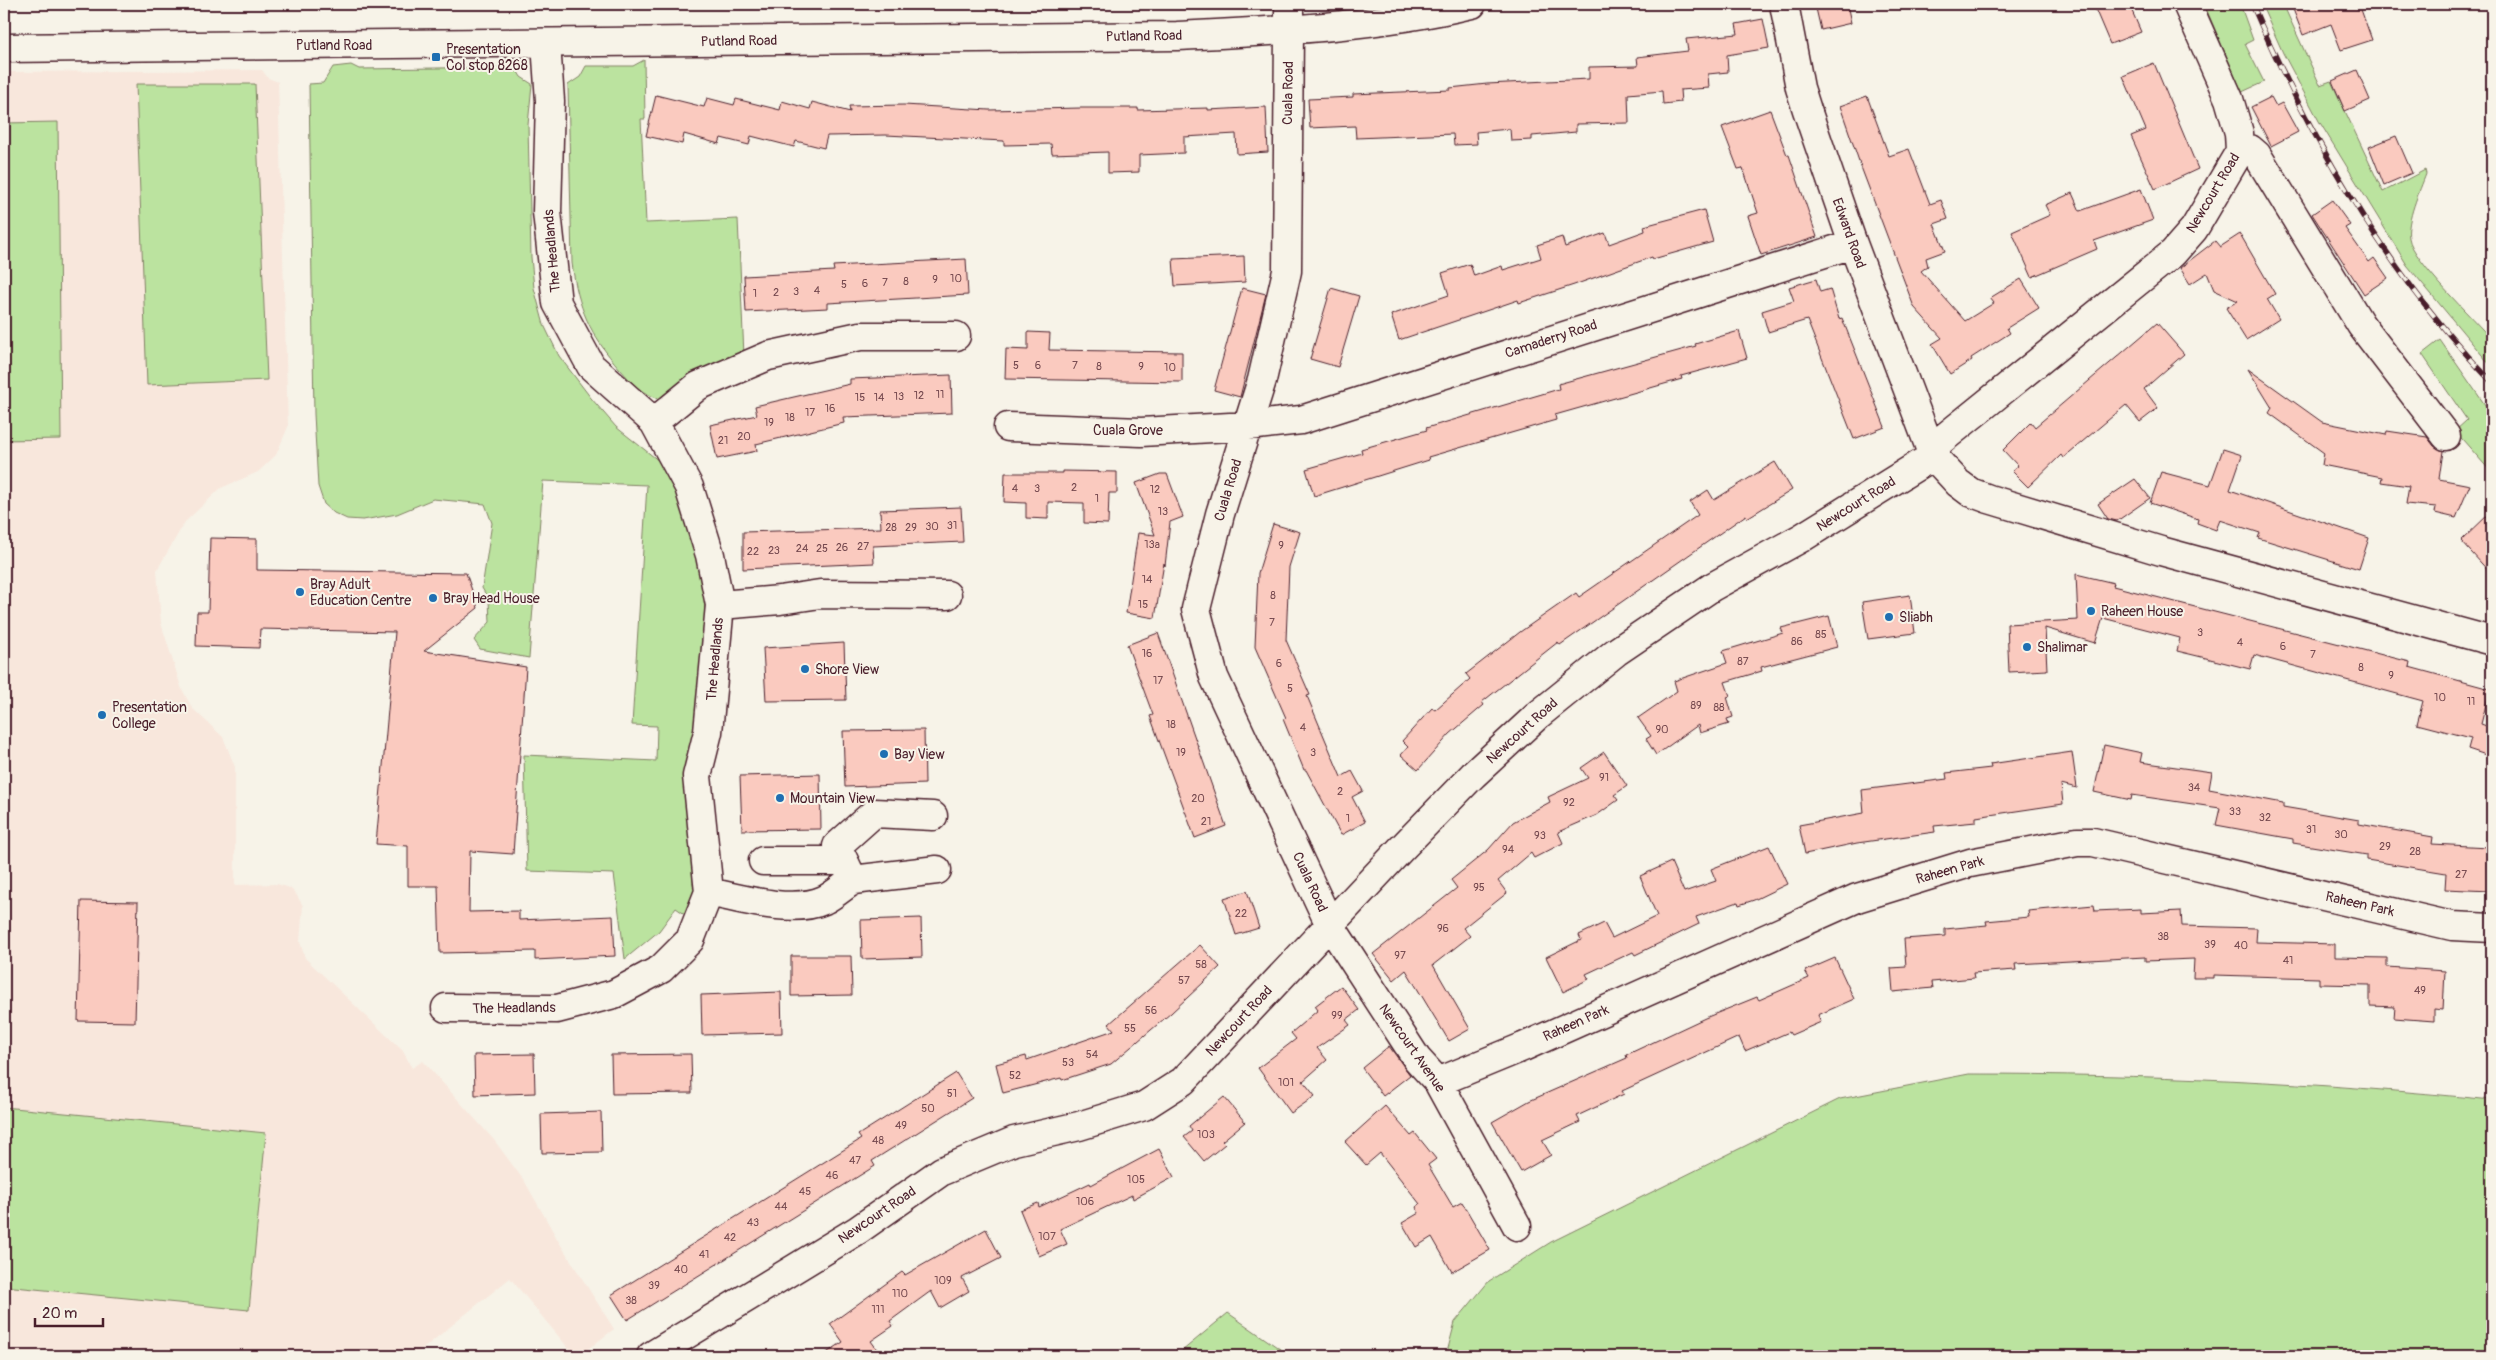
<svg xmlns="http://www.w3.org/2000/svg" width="2496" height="1360" viewBox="0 0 2496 1360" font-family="Pangolin,sans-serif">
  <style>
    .built { fill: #f8e7dc }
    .green { fill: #bbe39f; stroke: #828165 }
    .building { fill: #facabf; stroke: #4a1f2b }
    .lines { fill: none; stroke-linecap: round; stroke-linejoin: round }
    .street-casing { stroke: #4a1f2b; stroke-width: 31 }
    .secondary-casing { stroke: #4a1f2b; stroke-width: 31 }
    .street { stroke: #f7f3e8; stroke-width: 28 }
    .secondary { stroke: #f7f3e8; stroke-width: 28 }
    .rail-casing { stroke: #4a1f2b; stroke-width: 5.5 }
    .rail { stroke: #f7f3e8; stroke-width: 4; stroke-dasharray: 11; stroke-linecap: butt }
    .poi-dot { fill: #1f6fb2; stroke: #f7f3e8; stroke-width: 2 }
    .labels { text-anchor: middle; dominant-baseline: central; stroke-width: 4; stroke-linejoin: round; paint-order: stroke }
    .number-label { font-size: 11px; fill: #764a50 }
    .street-label { font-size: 14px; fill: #4a1f2b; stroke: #f7f3e8 }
    .poi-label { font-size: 14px; fill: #4a1f2b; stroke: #f7f3e8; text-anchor: start }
  </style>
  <rect width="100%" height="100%" fill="#f7f3e8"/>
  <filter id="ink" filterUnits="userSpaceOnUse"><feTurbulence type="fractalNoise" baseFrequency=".02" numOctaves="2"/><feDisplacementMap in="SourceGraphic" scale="10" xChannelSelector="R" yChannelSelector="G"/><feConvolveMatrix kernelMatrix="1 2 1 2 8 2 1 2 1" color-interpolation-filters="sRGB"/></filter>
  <g filter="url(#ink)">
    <path class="built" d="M262,70L268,78L278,82L288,427L276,455L258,472L221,488L185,522L157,570L161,623L181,687L192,708L223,737L235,767V885L277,884L290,888L296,894L303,906L300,942L305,958L403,1051L412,1068L423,1061L494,1140L525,1182L559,1242L614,1329L579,1356H575L510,1278L414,1356H4V72Z"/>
    <path class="green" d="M2204,4H2240L2253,40L2245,44L2264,82L2242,92Z
      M2261,4H2283L2320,85L2331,81L2383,192L2425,170L2426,174C2420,190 2406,221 2409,238C2412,260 2475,320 2492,340V367L2407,265L2319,121L2283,53Z
      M644,60L645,119H641L646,223L738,219L744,356L684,389L659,399C638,391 635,386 620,369C590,335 578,308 572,263L568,85L580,77L586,66H633Z
      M351,65L359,69L515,67L521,77L532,84L528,125L531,257L534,288L544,325L559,356L591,398L616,427L664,465L686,506L704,579L706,665L689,772L693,881L696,899L689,917L676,908L659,931L625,959L614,874L527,871L524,755L656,761L657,726L632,725L647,485L543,481L529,658L480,649L474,640L490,622L489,600L482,588L492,523L485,504L433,499L397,514L363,520L347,519L334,513L324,504L318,486L314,414L309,84L323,83L333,67Z
      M136,84H255L267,380L147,385Z
      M58,122L61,439L4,440V123Z
      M2440,340L2492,415V473L2455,431L2467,420L2422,354Z
      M1969,1074C2144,1074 2318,1082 2492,1100V1356H1446L1455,1322L1489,1281L1551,1242L1840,1099Z
      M4,1107L266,1133L249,1310L4,1286Z
      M1228,1313L1290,1356H1176Z"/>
    <path class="building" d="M1815,4H1847L1851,23L1821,30Z
      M2093,4H2129L2141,32L2110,44Z
      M2291,4H2359L2372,40L2341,50L2331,24L2303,35Z
      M1763,19L1769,48L1727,55L1728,72L1708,74L1709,88L1680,90L1681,102L1663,104L1662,91L1628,94L1629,123L1576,124V132L1532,136V140L1511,141L1510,129L1476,132L1477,144L1454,145L1453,134L1356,138L1355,126L1310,128L1308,99L1353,97V94L1450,90V88L1487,84L1589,79V67L1638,66L1637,57L1688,51L1686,39L1738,34L1736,24Z
      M2154,63L2198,169L2155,189L2131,136L2146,130L2123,76Z
      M2357,70L2370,100L2345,111L2332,81Z
      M656,95L704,107L707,98L734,105L736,99L780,110L782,101L810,109L812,102L850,112L849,106L904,105L989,110L1081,108H1138V110L1208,108V110L1266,107L1268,152L1237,154L1236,134L1184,137V153L1139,155V172L1108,173V152L1052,154L1051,144L1004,145V141L886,135L827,136L824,148L796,141L794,147L751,136L749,145L721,138L719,144L684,134L682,144L646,136Z
      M1867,96L1889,156L1909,149L1930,204L1941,200L1948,219L1934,224L1945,251L1926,258L1928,266L1921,271L1965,321L1994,303L1990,298L2021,279L2039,308L2007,328L2010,333L1971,358L1972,360L1950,374L1932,344L1942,338L1914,307L1861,167L1840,106Z
      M2271,97L2276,106L2282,103L2298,132L2271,146L2251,107Z
      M1770,110L1787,155H1789L1817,237L1761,255L1748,216L1758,213L1743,168L1738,169L1722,127Z
      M2396,136L2412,173L2384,185L2369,147Z
      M2141,189L2153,220L2094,241L2097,249L2032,277L2012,232L2050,215L2045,205L2072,193L2080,211Z
      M2332,200L2350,225L2345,228L2369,262L2374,258L2388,278L2364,294L2312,214Z
      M1704,210L1713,242L1653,259L1652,257L1574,285L1519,303L1518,300L1399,340L1391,315L1449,295L1442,273L1470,264L1474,276L1502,266L1503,270L1541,258L1537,245L1562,237L1565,247L1605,233L1609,244L1645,231L1644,226Z
      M2240,234L2275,294L2267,299L2279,319L2246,340L2226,308L2238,301L2214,290L2207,273L2190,284L2180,268L2215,241L2220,247Z
      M1244,256L1245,282L1175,286L1173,259Z
      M966,259L968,295L828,303V308L746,312L744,276L834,271L833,266Z
      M1816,279L1820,292L1830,289L1839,319L1842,318L1885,427L1854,439L1807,320L1768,332L1762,311L1794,301L1789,287Z
      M1242,288L1266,294L1240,397L1214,390Z
      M1331,288L1359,296L1338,367L1310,359Z
      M2157,323L2184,354L2144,389L2158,408L2140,422L2126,405L2063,458L2061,455L2028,487L2012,471L2018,466L2003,450L2031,422L2035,427Z
      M1739,331L1747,358L1681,376L1682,379L1555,415L1556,420L1428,457L1429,460L1314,496L1306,469L1362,453L1361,449L1427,430L1426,428L1559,389L1558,384L1696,346L1695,344Z
      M1028,332L1050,333L1049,350L1182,352V382L1005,379L1006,349L1028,350Z
      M2248,369L2322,422L2386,435L2387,431L2427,437L2434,446L2443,451L2439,479L2470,485L2456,518L2435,513L2436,507L2406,504L2409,486L2381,482L2382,477L2322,465L2324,453L2269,413L2272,408Z
      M951,375L952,413L843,417L844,423L756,444L757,451L717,459L710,425L757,415L755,406L850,384V379Z
      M2223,449L2242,455L2230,490L2369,538L2359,569L2258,538L2260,533L2220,520L2216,530L2197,523L2198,519L2150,503L2161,472L2210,485Z
      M1775,462L1792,490L1747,518L1746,515L1560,645L1558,642L1482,702L1484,705L1450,734L1418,770L1401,755L1408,747L1402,741L1432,708L1435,710L1470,679L1466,674L1520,632L1576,593L1579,597L1698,515L1690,502L1708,490L1714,500Z
      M1063,471L1117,472V493H1109L1108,524L1084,523V503L1048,502V519L1026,518V503L1004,502L1005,473H1063Z
      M1160,474H1167L1183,517L1170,522L1165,566L1164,563L1155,618L1126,613L1138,533L1155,535L1136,483Z
      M2135,479L2150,498L2117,521L2108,519L2098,504Z
      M961,507L963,542L873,546L874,563L743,569V532L881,528L880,510Z
      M2492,511V575L2461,541Z
      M1273,524L1300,532L1289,567L1286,640L1310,695L1307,696L1341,777L1352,771L1363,791L1352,797L1365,822L1341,835L1306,770H1304L1283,719L1286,718L1255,647L1258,573Z
      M210,538L257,539V570L466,573L478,608L424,651L526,667L513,854L470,851L469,912L519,911V920L613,916L615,956L535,960V951L440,953L438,886H408V846L376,844L395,632L260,629L259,648L196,646L197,612H208Z
      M2076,574L2114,583L2113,586L2410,662L2409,667L2490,689L2481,724L2492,728V757L2468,749L2471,738L2417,724L2423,701L2254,655L2250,669L2210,659L2177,651L2180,638L2103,618L2095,643L2045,628L2047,670L2009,672L2007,624L2078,620Z
      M1910,595L1915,633L1868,639L1862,602Z
      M1829,616L1837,647L1761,667L1762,671L1725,682L1730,696L1727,697L1733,717L1727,719L1729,724L1700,733L1698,725L1656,755L1646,739L1651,736L1638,718L1677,691L1674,681L1727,663L1723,651L1783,633L1781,628Z
      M1158,633L1226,826L1195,838L1150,716L1153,715L1127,645Z
      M844,643L846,700L766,701L763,648Z
      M924,730L925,784L845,787L843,731Z
      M2104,745L2142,753L2140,762L2212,772L2209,789L2283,803V807L2359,820V824L2433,837L2432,844L2488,847V859L2492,860V891L2445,889L2446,873L2367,860V855L2293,843V839L2216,825L2220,808L2132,795L2131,800L2094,792Z
      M1604,752L1627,786L1614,795L1618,800L1597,815L1558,832L1563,843L1534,858L1531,853L1498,881L1507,893L1463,928L1470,936L1433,965L1470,1029L1449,1041L1406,970L1394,980L1373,954L1457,888L1451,880L1488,850L1513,822L1550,802L1548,797L1588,778L1581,768Z
      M2072,752L2077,788L2061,784L2063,804L1976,817V822L1934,826L1935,832L1857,843L1805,854L1799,825L1864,813L1862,790L1947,779L1946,773L1991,768L1990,764Z
      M820,774L821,829L742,830L740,776Z
      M1769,846L1787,884L1754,900L1739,905L1738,902L1696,917L1699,924L1635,955L1633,952L1586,974L1589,979L1563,992L1546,957L1581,940L1579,935L1604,923L1612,938L1657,916L1640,876L1671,862L1684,892L1716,881L1711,869Z
      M1247,891L1259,928L1236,935L1224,898Z
      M81,901L138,902L135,1022L78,1021Z
      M2094,905L2095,911L2141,909V913L2181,911L2182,926L2257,928L2256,942L2335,944V957L2387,958V967L2445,971L2443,1010L2434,1009V1021L2394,1018L2395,1007L2370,1006V985L2319,984V978L2214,975V978H2193L2194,959L2145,961V957L2015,964L2016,970L1973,973L1974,978L1932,982L1933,988L1893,992L1891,968L1906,967L1904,939L1945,936V929L1987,925L1986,921L2029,917L2028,911Z
      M921,918L922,957L862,959L861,920Z
      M1200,945L1220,967L1171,1013L1111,1064L1062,1080L1061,1078L1003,1093L996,1064L1026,1056L1027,1060L1114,1030L1109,1024Z
      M791,956H851L852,995L791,996Z
      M1835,958L1854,999L1818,1015L1821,1022L1791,1035L1789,1032L1745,1051L1739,1037L1622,1091L1624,1094L1577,1116L1580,1122L1542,1140L1551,1155L1521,1172L1492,1122L1529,1101L1627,1058L1626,1055L1705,1018L1757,997L1759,1000L1809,978L1805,971Z
      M1341,986L1359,1010L1346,1020L1350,1025L1317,1048L1327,1060L1303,1081L1315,1096L1291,1113L1258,1068L1296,1039L1291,1033L1318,1010L1315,1006Z
      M781,992L782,1033L702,1035L701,995Z
      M1389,1046L1410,1075L1383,1096L1362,1068Z
      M534,1054L535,1093L475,1095L474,1055Z
      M691,1054L692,1093L612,1094L611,1055Z
      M956,1073L972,1098L872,1161L875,1166L627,1320L611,1295L861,1139L858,1135Z
      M1224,1097L1245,1122L1222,1141L1225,1144L1204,1161L1184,1137L1192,1131L1189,1126Z
      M1385,1106L1411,1136L1415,1133L1436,1159L1428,1165L1453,1207L1462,1202L1490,1250L1452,1272L1432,1237L1416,1247L1402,1223L1419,1213L1416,1207L1420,1204L1380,1153L1366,1165L1345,1142Z
      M601,1112L602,1152L542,1153L541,1114Z
      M1159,1149L1174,1177L1133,1199L1132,1195L1060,1229L1067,1244L1039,1256L1020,1210L1038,1203L1039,1207L1090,1183L1091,1185Z
      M986,1229L1001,1258L962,1278L969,1291L940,1308L931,1291L890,1321L893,1326L871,1341L882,1356H822L843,1342L830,1324L902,1272L905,1275Z"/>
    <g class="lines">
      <g class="street-casing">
        <path id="street" d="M1784,4L1800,88L1807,110L1853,244L1933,456L1958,483L1970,492L1989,499L2161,551L2492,641
          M1289,30L1287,271L1262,380L1220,514L1196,609L1214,677L1330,925L1417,1059L1438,1082L1517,1226
          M546,43L550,101L547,212L557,303L591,366L654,422L689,487L710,555L720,605L708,732L697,776L709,892C741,899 793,914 824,900C834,895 844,886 853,880L837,846L874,813L933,816
          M2240,151L2250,149L2257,155L2361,325L2446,436
          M654,422L698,386L768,356L860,336H956
          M1008,427L1141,432L1248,426L1301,420L1853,244
          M720,605L780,600L820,594L947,595
          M763,861H844
          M853,880L937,870
          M446,1008L557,1009L614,994L661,969L690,940L709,892
          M1438,1082L1523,1047L1857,898L1970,863L2077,842H2093L2452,926L2492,928
          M651,1356L858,1230L942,1171L1014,1141L1079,1126L1144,1106L1183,1081L1400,850L1473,775L1538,715L1616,652L1712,587L1803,537L1933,456L1939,442L2173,253L2194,229L2240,151L2239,133L2229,99L2187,4"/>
      </g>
      <g class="secondary-casing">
        <path id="secondary" d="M1289,30V4
          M4,48L1177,36C1276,31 1375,27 1472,4"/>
      </g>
      <use href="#street" class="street"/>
      <use href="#secondary" class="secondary"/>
      <g class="rail-casing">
        <path id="rail" d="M2252,4C2311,141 2388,274 2492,382"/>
      </g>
      <use href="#rail" class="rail"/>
    </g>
  </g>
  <g class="poi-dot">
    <rect x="431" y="52" width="10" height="10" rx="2.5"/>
    <circle cx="300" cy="592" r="5"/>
    <circle cx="433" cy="598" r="5"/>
    <circle cx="2091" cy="611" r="5"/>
    <circle cx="1889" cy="617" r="5"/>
    <circle cx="2027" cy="647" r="5"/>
    <circle cx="805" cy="669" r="5"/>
    <circle cx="102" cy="715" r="5"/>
    <circle cx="884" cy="754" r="5"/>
    <circle cx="780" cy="798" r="5"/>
  </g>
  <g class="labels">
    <g class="number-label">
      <text x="956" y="278">10</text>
      <text x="935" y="279">9</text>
      <text x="906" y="281">8</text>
      <text x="885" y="282">7</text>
      <text x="865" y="283">6</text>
      <text x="844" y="284">5</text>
      <text x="817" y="290">4</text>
      <text x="796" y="291">3</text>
      <text x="776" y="292">2</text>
      <text x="755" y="293">1</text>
      <text x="1016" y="365">5</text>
      <text x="1038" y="365">6</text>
      <text x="1075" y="365">7</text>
      <text x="1099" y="366">8</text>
      <text x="1141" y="366">9</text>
      <text x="1170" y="367">10</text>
      <text x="940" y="394">11</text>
      <text x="919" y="395">12</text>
      <text x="899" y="396">13</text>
      <text x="860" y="397">15</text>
      <text x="879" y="397">14</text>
      <text x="830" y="408">16</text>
      <text x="810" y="412">17</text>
      <text x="790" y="417">18</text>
      <text x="769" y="422">19</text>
      <text x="744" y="436">20</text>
      <text x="723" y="440">21</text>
      <text x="1074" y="487">2</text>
      <text x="1015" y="488">4</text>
      <text x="1037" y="488">3</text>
      <text x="1155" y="489">12</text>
      <text x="1097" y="498">1</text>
      <text x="1163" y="511">13</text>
      <text x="952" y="525">31</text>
      <text x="932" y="526">30</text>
      <text x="891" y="527">28</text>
      <text x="911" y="527">29</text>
      <text x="1152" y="544">13a</text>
      <text x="1281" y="545">9</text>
      <text x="863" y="546">27</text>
      <text x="842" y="547">26</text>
      <text x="802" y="548">24</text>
      <text x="822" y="548">25</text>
      <text x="774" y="550">23</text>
      <text x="753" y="551">22</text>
      <text x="1147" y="579">14</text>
      <text x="1273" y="595">8</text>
      <text x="1143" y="604">15</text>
      <text x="1272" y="622">7</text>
      <text x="2200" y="632">3</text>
      <text x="1821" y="634">85</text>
      <text x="1797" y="641">86</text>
      <text x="2240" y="642">4</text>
      <text x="2283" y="646">6</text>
      <text x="1147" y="653">16</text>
      <text x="2313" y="654">7</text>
      <text x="1743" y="661">87</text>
      <text x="1279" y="663">6</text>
      <text x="2361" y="667">8</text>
      <text x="2391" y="675">9</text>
      <text x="1158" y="680">17</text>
      <text x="1290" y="688">5</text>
      <text x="2440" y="697">10</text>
      <text x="2471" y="701">11</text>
      <text x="1696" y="705">89</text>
      <text x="1719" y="707">88</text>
      <text x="1171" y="724">18</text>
      <text x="1303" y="727">4</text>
      <text x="1662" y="729">90</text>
      <text x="1181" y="752">19</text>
      <text x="1313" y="752">3</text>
      <text x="1604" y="777">91</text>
      <text x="2194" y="787">34</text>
      <text x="1340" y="791">2</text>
      <text x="1198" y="798">20</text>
      <text x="1569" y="802">92</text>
      <text x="2235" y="811">33</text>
      <text x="2265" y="817">32</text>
      <text x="1348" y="818">1</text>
      <text x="1206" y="821">21</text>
      <text x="2311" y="829">31</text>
      <text x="2341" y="834">30</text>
      <text x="1540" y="835">93</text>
      <text x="2385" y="846">29</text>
      <text x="1508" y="849">94</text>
      <text x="2415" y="851">28</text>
      <text x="2461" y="874">27</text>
      <text x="1479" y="887">95</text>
      <text x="1241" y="913">22</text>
      <text x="1443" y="928">96</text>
      <text x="2163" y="936">38</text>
      <text x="2210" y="944">39</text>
      <text x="2241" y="945">40</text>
      <text x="1400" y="955">97</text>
      <text x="2288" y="960">41</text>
      <text x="1201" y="964">58</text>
      <text x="1184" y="980">57</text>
      <text x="2420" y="990">49</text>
      <text x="1151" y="1010">56</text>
      <text x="1337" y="1015">99</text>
      <text x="1130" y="1028">55</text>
      <text x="1092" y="1054">54</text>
      <text x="1068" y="1062">53</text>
      <text x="1015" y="1075">52</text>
      <text x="1286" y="1082">101</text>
      <text x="952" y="1093">51</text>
      <text x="928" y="1108">50</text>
      <text x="901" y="1125">49</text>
      <text x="1206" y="1134">103</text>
      <text x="878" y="1140">48</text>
      <text x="855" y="1160">47</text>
      <text x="832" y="1175">46</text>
      <text x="1136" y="1179">105</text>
      <text x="805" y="1191">45</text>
      <text x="1085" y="1201">106</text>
      <text x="781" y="1206">44</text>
      <text x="753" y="1222">43</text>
      <text x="1047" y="1236">107</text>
      <text x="730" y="1237">42</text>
      <text x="704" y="1254">41</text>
      <text x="681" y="1269">40</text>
      <text x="943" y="1280">109</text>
      <text x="654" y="1285">39</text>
      <text x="900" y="1293">110</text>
      <text x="631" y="1300">38</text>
      <text x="878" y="1309">111</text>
    </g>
    <g class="street-label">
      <text transform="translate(1144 36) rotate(-1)">Putland Road</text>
      <text transform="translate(739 41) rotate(-1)">Putland Road</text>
      <text x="334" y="45">Putland Road</text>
      <text transform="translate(1288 93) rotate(-89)">Cuala Road</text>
      <text transform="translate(2213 193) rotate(-59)">Newcourt Road</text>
      <text transform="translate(1849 233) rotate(70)">Edward Road</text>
      <text transform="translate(552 251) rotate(-95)">The Headlands</text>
      <text transform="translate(1551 339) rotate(-18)">Camaderry Road</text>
      <text x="1128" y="430">Cuala Grove</text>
      <text transform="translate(1228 490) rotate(-73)">Cuala Road</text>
      <text transform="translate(1856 504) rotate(-32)">Newcourt Road</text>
      <text transform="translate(715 659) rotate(-85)">The Headlands</text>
      <text transform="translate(1522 731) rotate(-42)">Newcourt Road</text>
      <text transform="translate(1950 870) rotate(-16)">Raheen Park</text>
      <text transform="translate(1310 882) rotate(65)">Cuala Road</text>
      <text transform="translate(2360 904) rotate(13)">Raheen Park</text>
      <text transform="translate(514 1008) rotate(-1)">The Headlands</text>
      <text transform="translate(1239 1021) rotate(-47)">Newcourt Road</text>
      <text transform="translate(1576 1023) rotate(-24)">Raheen Park</text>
      <text transform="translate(1412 1048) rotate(55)">Newcourt Avenue</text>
      <text transform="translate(877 1215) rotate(-34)">Newcourt Road</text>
    </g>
    <g class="poi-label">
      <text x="446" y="49">Presentation<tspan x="446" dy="16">Col stop 8268</tspan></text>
      <text x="310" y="584">Bray Adult<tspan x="310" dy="16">Education Centre</tspan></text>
      <text x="443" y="598">Bray Head House</text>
      <text x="2101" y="611">Raheen House</text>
      <text x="1899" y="617">Sliabh</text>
      <text x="2037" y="647">Shalimar</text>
      <text x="815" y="669">Shore View</text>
      <text x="112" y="707">Presentation<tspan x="112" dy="16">College</tspan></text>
      <text x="894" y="754">Bay View</text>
      <text x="790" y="798">Mountain View</text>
    </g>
  </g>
  <rect width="2496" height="1360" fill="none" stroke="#f7f3e8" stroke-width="20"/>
  <rect x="10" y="10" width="2476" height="1340" fill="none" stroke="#4a1f2b" stroke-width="2" filter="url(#ink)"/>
  <path d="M35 1318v8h68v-8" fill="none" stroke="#4a1f2b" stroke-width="2.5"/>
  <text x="42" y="1318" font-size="15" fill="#4a1f2b" stroke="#f7f3e8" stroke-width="4" paint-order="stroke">20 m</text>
</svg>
